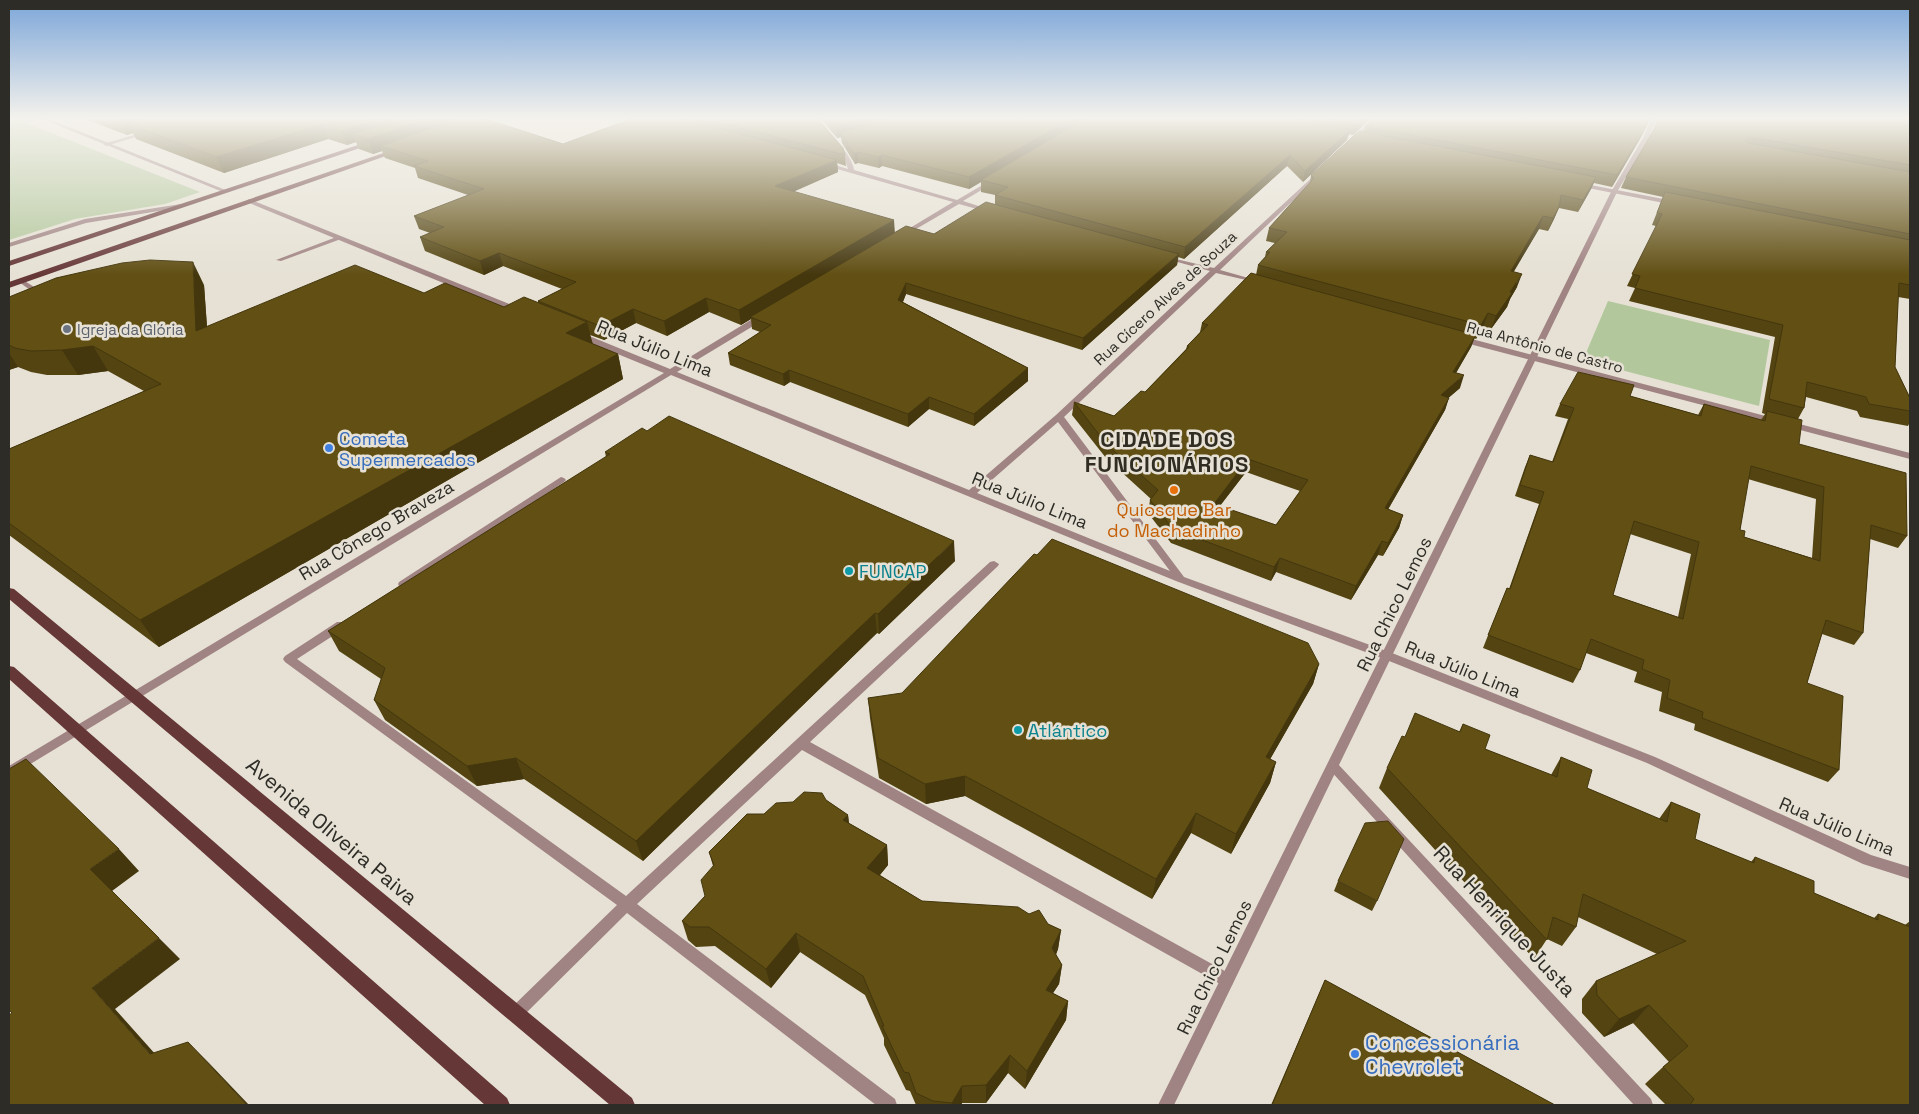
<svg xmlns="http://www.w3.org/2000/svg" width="1919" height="1114" viewBox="0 0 1919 1114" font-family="'Space Grotesk',sans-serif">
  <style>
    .green { fill: #b3c79c }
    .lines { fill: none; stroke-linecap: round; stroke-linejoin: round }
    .service { fill: #a08383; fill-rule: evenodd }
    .minor { fill: #a08383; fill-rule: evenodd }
    .tertiary { fill: #a08383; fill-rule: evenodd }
    .primary { fill: #663737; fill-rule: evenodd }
    .wall { fill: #534411; fill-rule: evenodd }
    .shaded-wall { fill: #44370e }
    .building { fill: #614f14; stroke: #44370e; fill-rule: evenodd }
    .worship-dot { fill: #6b7280; stroke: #e6e1d4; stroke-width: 2 }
    .shop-dot { fill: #3f7fe0; stroke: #e6e1d4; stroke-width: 2 }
    .food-dot { fill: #e8710a; stroke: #e6e1d4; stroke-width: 2 }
    .culture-dot { fill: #0f9aa8; stroke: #e6e1d4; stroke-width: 2 }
    .labels { text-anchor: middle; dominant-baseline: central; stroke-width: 5; stroke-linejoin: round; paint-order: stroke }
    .far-street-label { font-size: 15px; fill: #2e2c27; stroke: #e6e1d4 }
    .far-worship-label { font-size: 15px; fill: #5b616d; stroke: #e6e1d4; text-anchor: start }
    .street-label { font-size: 18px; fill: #2e2c27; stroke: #e6e1d4 }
    .shop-label { font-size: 18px; fill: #366cbe; stroke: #e6e1d4; text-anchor: start }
    .food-label { font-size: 18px; fill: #c56008; stroke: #e6e1d4 }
    .culture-label { font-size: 18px; fill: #0d838f; stroke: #e6e1d4; text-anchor: start }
    .near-street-label { font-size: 21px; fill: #2e2c27; stroke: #e6e1d4 }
    .near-shop-label { font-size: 21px; fill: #366cbe; stroke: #e6e1d4; text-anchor: start }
    .district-label { font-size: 22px; font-weight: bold; letter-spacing: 1px; fill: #312d23; stroke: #e6e1d4 }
  </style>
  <rect width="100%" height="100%" fill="#e6e1d4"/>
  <path class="green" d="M9,119H16L200,192L165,204L75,219L9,240Z
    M1608,301L1770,340L1759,406L1583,360Z"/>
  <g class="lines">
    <path class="service" d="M144,132L149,133L106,146L103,144Z
      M181,204L184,206L183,207L86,223L9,247V243L85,219Z
      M339,236L341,237V239L281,261L276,260Z
      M19,280H23L44,293L37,295L19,282Z
      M561,477L564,478L566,480L564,482L407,586H399L398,584L399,582Z
      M994,561L999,564L998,566L810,742L1232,975L1234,980L1232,985L1227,987L1222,985L802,750L637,904L895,1099L897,1105H876L627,913L520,1019L515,1021L510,1019L508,1014L510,1009L617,905L285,662L283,659L285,656L337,622H345L346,625L345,628L297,659L626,896L990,562Z"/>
    <path class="minor" d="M42,119H49L228,191L223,192Z
      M1373,119H1378L1354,141H1350V139Z
      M835,144H839C846,152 852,159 854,170L957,200L991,180H995V182L963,201L994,211L991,213L959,204L904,236H900V234L953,202L823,165V163L825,162L848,169L844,157L834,145Z
      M1319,171L1322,173L1321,174L1220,270L1259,281V283L1216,273L1064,417L1184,577L1392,653L1655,757L1871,855L1910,867V879L1863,864L1647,763L1384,659L1176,581L671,375L9,777V766L664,373L576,337V333H582L670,369L759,315H765V319L677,372L969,490L1056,415L1210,271L1163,258V256L1214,268ZM1058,422L1170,571L977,493Z
      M1580,183L1674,201L1677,203L1674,205L1578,186V184Z
      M249,199L522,309L523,311L522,313H516L247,202L246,201Z
      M1458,337H1464L1777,419L1778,421L1777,423H1771L1458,341Z
      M1788,421L1910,453V459L1785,426L1784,424L1785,422Z
      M1333,761L1337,763L1651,1099L1653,1105H1634L1329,769L1327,766L1329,763Z"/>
    <path class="tertiary" d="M1651,119H1657L1649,138L1617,192L1174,1105H1158L1611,192L1643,138Z"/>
    <path class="primary" d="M373,140L375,141V143L9,266V261Z
      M398,148L400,149V151L9,288V282Z
      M9,588L14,589L632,1098L635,1105H610L9,599Z
      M9,666L14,667L507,1098L510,1105H485L9,679Z"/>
  </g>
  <path class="wall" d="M85,119H486L563,144L631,119H818L845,155L846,166L837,163L838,172L793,192L895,233L934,234L995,204V195L981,192V182L969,189L882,166L879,168L858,163L855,164L842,143L841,137L837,138L821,119H1370L1353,135L1349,134L1347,140L1303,182L1287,166L1184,259L1178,257L1177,265L1082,350L906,294L903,302L1028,368V381L974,426L929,409L908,427L790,382L784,386L730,365L728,353L760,332L752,329L751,319L741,325L709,312L667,336L636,323L604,340L590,335L593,344L618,354L623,379L159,647L9,535V449L144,391L108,371L78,375H47L31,372L18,367L9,370V297L204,285L207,327L424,293L504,307L538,303V301L562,289L503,266L484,275L425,251L420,237L430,233L419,229L414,216L468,195L418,178L415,168L385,158L382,151L373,154L359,149L356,142L347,145L328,139L224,173L136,139L133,133L127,135Z
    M1649,119L1641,137L1612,187L1594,183L1591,189L1578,212L1559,208L1554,219L1548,231L1539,229L1513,272L1517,287L1510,299L1507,307L1491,329L1483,327L1476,339L1474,338L1471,347L1456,373L1460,388L1449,397L1445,410L1388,509L1403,515L1399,528L1383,556L1378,555L1351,600L1276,572L1271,581L1171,543L1148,513L1150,500L1151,499L1106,458L1072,415L1074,402L1114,416L1145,392L1186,349L1187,346L1200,332L1202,323L1256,275L1258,265L1265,257L1266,252L1275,243L1266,241L1269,228L1310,183L1311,175L1364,132L1365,126ZM1246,472L1300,491L1276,525L1220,506Z
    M1658,119H1910V299L1898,297L1895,367L1910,398V422L1908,426L1860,417L1857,411L1806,397L1804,408L1798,419L1799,444L1907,536L1898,548L1870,539L1863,633L1854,645L1822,634L1807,683L1839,770L1828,782L1694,730L1695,724L1659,711L1662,692L1634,682L1637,672L1586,653L1580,670L1573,683L1483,648L1502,600L1507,588L1509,589L1539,504L1515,496L1525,467L1530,455L1552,462L1568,419L1555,416L1560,404L1630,396L1698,415L1704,404L1761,420L1765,414L1762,413L1775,337L1629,301L1635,288L1627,286L1656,226L1652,225L1663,197L1621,188L1626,177L1653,131ZM1748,479L1816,499L1812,558L1744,537L1740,530ZM1630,534L1691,554L1678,617L1613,595Z
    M605,452L955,561L879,634L877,633L643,861L524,779L477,786L385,720L374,700L381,679L339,651L328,631L606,457Z
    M1319,664L1313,684L1270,759L1276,762L1270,783L1231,854L1191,833L1152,899L965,796L926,804L879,778L870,718L868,698Z
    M1463,724L1485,749L1551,775L1561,757L1587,788L1659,819L1671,802L1695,839L1751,862L1755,857L1814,893L1874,918L1878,914L1905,925L1910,921V1105H1666L1645,1084L1663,1067L1669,1062L1633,1023L1604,1037L1582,1013V999L1596,981L1657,954L1578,917L1576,927L1562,946L1547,939L1534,959L1379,788L1387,768L1459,732Z
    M826,800L848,815L849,823L887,845L888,865L880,875L922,901L1048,924L1061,930L1058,949L1056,955L1062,965L1059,984L1053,993L1068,1001L1066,1020L1025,1089L1008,1073L986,1103H962L961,1105H916L910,1091L906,1090L884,1045V1038L865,995L800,952L771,988L715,946L696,947L688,940L682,921L705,896L713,866L709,852L764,814L793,802Z
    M1338,881L1377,901L1372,911L1334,891Z
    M1325,980L1555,1105H1271Z"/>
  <path class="shaded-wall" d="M123,119H179L129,124L133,133L127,135L119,120Z
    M377,119H426L353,134L356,142L347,145L342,131Z
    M427,119H463L381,146L382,151L373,154L368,139Z
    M862,119H889L841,133V137L837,138V127Z
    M1071,119H1088L981,180V182L969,189V177Z
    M1362,119H1370L1353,135L1356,125Z
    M323,124L328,139L224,173L216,157Z
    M1646,127L1641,137L1612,187L1617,175Z
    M1350,130L1347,140L1303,182L1305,171Z
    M858,152V163L855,164L854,154Z
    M882,155V166L879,168L878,157Z
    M1290,155L1287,166L1184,259L1185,247Z
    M837,160L838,172L776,199L775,186Z
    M1596,177L1591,189L1578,212L1583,200Z
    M1559,207L1554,219L1548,231L1553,218Z
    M1543,216L1539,229L1506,285L1511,271Z
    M894,220L895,234L750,317L751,319L741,325L739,310Z
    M499,253L503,266L484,275L480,261Z
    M1179,254L1177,265L1082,350L1083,338Z
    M193,262L204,285L209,355L196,331Z
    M1522,274L1517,287L1510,299L1507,307L1491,329L1496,316Z
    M906,283V294L899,311L898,300Z
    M706,298L709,312L667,336L664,321Z
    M633,309L636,323L604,340L600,326Z
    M1488,313L1483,327L1476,339L1481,325Z
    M587,322L593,346L566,333Z
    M1476,335L1471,347L1449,385L1453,372Z
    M93,346L108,371L78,375L62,350Z
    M9,353L18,367L9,370Z
    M618,354L623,379L159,647L140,620Z
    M1028,368V381L974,426V414Z
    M789,370L790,382L784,386L783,374Z
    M1464,375L1460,388L1437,408L1441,395Z
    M929,397V409L908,427V414Z
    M1449,398L1445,410L1381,522L1385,508Z
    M1248,459L1246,472L1211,517L1214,504Z
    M1403,515L1399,528L1383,556L1388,543Z
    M954,541L955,561L879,634L878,614Z
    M1382,541L1378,555L1351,600L1356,586Z
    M1280,558L1276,572L1271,581L1274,567Z
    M875,613L877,633L643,861L636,841Z
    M1319,664L1313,684L1260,777L1266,757Z
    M516,758L524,779L477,786L467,766Z
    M1276,762L1270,783L1231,854L1236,834Z
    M965,776V796L926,804L925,784Z
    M1196,813L1191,833L1152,899L1156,879Z
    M848,815L850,835L843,820Z
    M887,845L888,865L869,888L867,868Z
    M119,849L139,871L112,891L90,869Z
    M1061,930L1058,949L1050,967L1052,948Z
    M796,933L800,952L771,988L766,969Z
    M159,938L180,959L115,1009L173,1074L150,1054L92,988Z
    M1062,965L1059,984L1043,1008L1046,990Z
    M1068,1001L1066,1020L1025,1089L1027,1071Z
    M1649,1005L1633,1023L1604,1037L1619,1019Z
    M188,1042L209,1063L249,1105H247Z
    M1010,1055L1008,1073L986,1103V1085Z
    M962,1086V1103L961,1105H952V1103Z"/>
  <path class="building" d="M144,119H377L342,131L323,124L216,157L129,124Z
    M399,119H427L368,139L353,134Z
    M458,119H486L563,144L631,119H685L837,160L775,186L894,220L739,310L706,298L664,321L633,309L600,326L538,301L576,282L499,253L480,261L420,237L444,227L414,216L484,189L414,166L428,161L381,146Z
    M706,119H818L843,148L845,155Z
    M829,119H862L837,127Z
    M884,119H1071L969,177L882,155L878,157L858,152L854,154L841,133Z
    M1085,119H1299L1350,130L1305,171L1290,155L1185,247L995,195L1008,187L981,180Z
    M1330,119H1362L1356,125Z
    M1373,119H1649L1646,127L1617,175L1365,126Z
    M1658,119H1910V165L1750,137L1745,140L1748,143L1910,172V234L1626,177L1655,128Z
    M1359,131L1596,177L1583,200L1561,195L1559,207L1553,218L1543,216L1511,271L1522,274L1510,292L1512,293L1496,316L1488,313L1481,325L1258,265L1270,252H1266L1287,232L1269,228L1314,178L1311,175Z
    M1665,192L1910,240V285L1899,283L1895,367L1910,398V411L1869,404L1866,397L1807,382L1804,408L1769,399L1783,325L1635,288L1640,276L1632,274L1662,214L1657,213Z
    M986,202L1179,254L1083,338L906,283L898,300L1028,368L974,414L929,397L908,414L789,370L783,374L728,353L771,325L750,317L906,226L934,234Z
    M150,260L193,262L196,331L355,265L424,293L445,283L504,307L524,297L587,322L566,333L618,354L140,620L9,523V449L161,384L93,346L62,350L31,351L15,348L9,345V297L56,278L122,263Z
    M1251,273L1476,335L1453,372L1464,375L1441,395L1449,398L1385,508L1403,515L1388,543L1382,541L1356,586L1280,558L1274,567L1173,529L1150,500L1158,490L1107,445L1074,402L1114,416L1141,391L1145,392L1189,347L1187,346L1208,325L1202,323ZM1248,459L1308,480L1276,525L1214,504Z
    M1578,372L1634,385L1630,396L1701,416L1704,404L1765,421L1767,411L1802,420L1799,444L1906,473L1907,536L1871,525L1863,633L1826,620L1807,683L1843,696L1839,770L1702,718L1703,712L1667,698L1670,680L1642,669L1644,660L1591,639L1580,670L1488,635L1507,588L1510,589L1544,492L1520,485L1530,455L1553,462L1574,408L1560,404ZM1751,466L1824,487L1820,561L1744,537L1745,531L1740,530ZM1634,521L1699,542L1683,619L1613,595Z
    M669,416L954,541L878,614L875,613L636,841L516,758L467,766L374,700L385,668L328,631L610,454L605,452L642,428L647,431Z
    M1052,539L1308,643L1319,664L1266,757L1276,762L1236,834L1196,813L1156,879L965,776L925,784L878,758L868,698L902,693L1034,554L1037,555Z
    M1415,713L1460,732L1463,724L1490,735L1485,749L1557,777L1561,757L1592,770L1587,788L1667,822L1671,802L1700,814L1695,839L1754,863L1755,857L1814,881V893L1878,920V914L1910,927V1105H1690L1694,1099L1663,1067L1688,1046L1649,1005L1619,1019L1597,995L1596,981L1686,941L1583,894L1576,927L1553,917L1547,940L1387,768L1402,736L1405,737Z
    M26,759L119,849L90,869L159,938L92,988L150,1054L188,1042L247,1105H9V1015L12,1013L9,1010V769Z
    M804,792L822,793L826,800L848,815L843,820L887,845L867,868L922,901L1018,907L1029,914L1039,910L1048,924L1061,930L1052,948L1062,965L1046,990L1068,1001L1027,1071L1010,1055L986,1085L962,1086L952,1103L933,1101L916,1093L909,1073L904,1072L882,1026H884L863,976L796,933L766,969L709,927H690L682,921L705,896L701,880L714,865L709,852L747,814H764L776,803L793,802Z
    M1388,821L1404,839L1377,901L1338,881L1365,823Z
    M1325,980L1555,1105H1272Z"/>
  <linearGradient id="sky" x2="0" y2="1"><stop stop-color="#7ca6d9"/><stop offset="0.43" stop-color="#f4f2ec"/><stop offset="1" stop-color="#f4f2ec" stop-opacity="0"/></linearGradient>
  <rect width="1919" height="275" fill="url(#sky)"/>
  <circle class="worship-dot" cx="67" cy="329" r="5"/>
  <g class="shop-dot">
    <circle cx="329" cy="448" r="5"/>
    <circle cx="1355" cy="1054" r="5"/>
  </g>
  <circle class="food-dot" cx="1174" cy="490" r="5"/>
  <g class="culture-dot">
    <circle cx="849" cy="571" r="5"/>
    <circle cx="1018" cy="730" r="5"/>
  </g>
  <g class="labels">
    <g class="far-street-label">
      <text transform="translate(1165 298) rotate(-43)">Rua Cícero Alves de Souza</text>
      <text transform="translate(1545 347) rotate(15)">Rua Antônio de Castro</text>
    </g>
    <g class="far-worship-label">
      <text x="77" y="329">Igreja da Glória</text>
    </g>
    <g class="street-label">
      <text transform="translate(655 348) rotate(22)">Rua Júlio Lima</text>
      <text transform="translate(1030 500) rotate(22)">Rua Júlio Lima</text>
      <text transform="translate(376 530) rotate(-31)">Rua Cônego Braveza</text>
      <text transform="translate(1394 604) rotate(-64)">Rua Chico Lemos</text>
      <text transform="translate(1463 669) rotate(22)">Rua Júlio Lima</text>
      <text transform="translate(1837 826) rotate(23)">Rua Júlio Lima</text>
      <text transform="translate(1214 967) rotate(-64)">Rua Chico Lemos</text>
    </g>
    <g class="shop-label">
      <text x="339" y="438">Cometa<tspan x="339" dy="21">Supermercados</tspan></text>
    </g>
    <g class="food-label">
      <text x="1174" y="509">Quiosque Bar<tspan x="1174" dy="21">do Machadinho</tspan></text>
    </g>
    <g class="culture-label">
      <text x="859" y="571">FUNCAP</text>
      <text x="1028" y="730">Atlántico</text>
    </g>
    <g class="near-street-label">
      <text transform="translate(332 831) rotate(40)">Avenida Oliveira Paiva</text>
      <text transform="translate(1505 921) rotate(47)">Rua Henrique Justa</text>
    </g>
    <g class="near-shop-label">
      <text x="1365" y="1042">Concessionária<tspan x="1365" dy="24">Chevrolet</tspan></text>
    </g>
    <g class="district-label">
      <text x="1167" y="439">CIDADE DOS<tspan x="1167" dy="25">FUNCIONÁRIOS</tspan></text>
    </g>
  </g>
  <rect width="1919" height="1114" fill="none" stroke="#2e2c27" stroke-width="20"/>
</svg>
